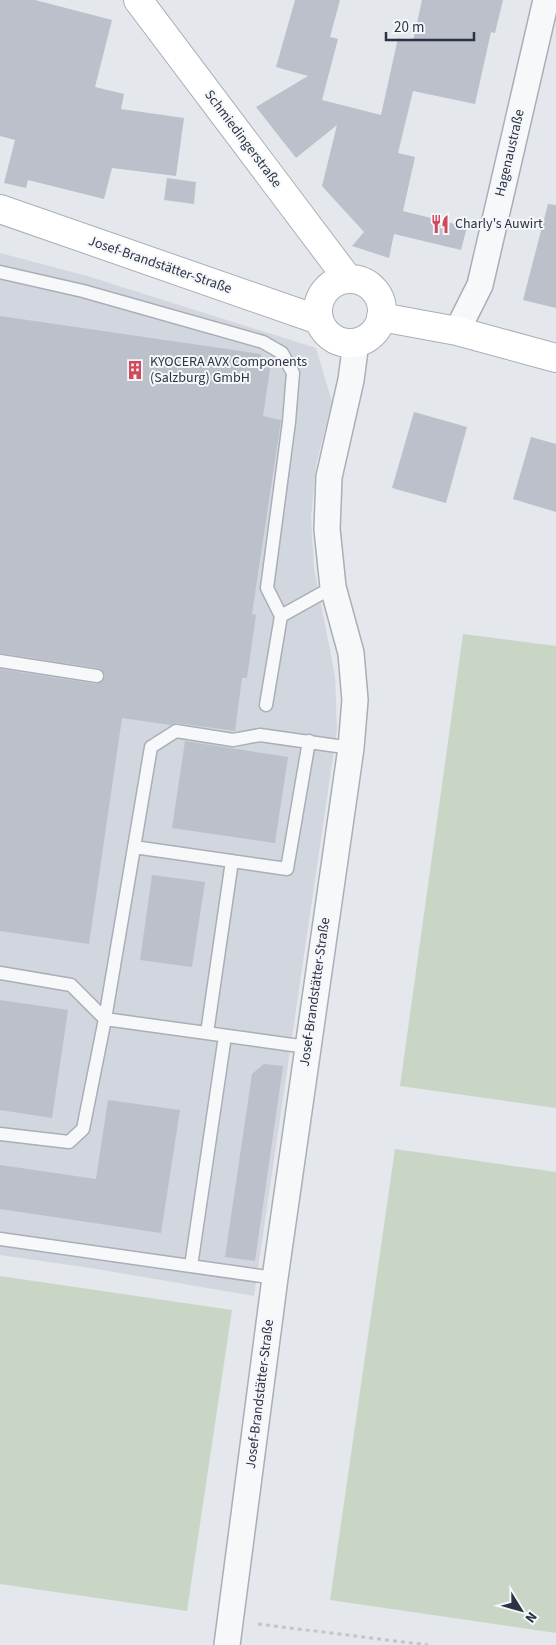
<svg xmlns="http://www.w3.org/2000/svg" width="556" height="1645" viewBox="0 0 556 1645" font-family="'Source Sans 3',sans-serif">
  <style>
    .built { fill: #d2d6de }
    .green { fill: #c9d6c5 }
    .building { fill: #bbc0ca }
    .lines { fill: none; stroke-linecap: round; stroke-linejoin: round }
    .lane-casing { stroke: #a9aeb7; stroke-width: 15 }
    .street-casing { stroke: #a9aeb7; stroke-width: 28 }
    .secondary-casing { stroke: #a9aeb7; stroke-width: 30 }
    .path { stroke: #c2c5cb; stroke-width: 3; stroke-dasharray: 4 4; stroke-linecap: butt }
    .lane { stroke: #f7f8fa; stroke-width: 12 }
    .street { stroke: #f7f8fa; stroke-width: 25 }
    .secondary { stroke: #fff; stroke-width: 28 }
    .labels { text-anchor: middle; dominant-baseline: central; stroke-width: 4; stroke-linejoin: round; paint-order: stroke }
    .street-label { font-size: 14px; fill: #2b3445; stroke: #f4f6f9 }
    .poi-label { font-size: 14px; fill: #2b3445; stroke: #f4f6f9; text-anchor: start }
  </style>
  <rect width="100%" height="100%" fill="#e4e7ec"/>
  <path class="built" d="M0,253L87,276L316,348L332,402L316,465L311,518L314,568L335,676L337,730L254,1296L91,1268L0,1255Z"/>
  <path class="green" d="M463,634L556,646V1108L400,1086Z
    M395,1149L556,1172V1633L330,1600Z
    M0,1276L232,1310L187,1611L0,1584Z"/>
  <path class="building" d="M0,0H35L112,20L95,87L124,94L121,109L184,118L176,176L112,168L104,199L28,180L26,188L4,183L15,140L0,136Z
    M295,0H340L330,37L338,39L322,100L381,115L398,38L413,41L422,0H503L495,33L491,32L475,104L413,91L398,153L415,157L403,211L467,227L461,250L394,234L389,258L352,246L364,232L322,186L337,125L296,158L256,107L308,76L276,67Z
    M167,178L196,182L194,204L164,200Z
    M548,204L556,205V308L523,300Z
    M0,316L261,354V362H271L263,416L281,420L252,614L256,615L247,678H242L235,731L177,723L171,725L122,718L89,944L0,931V669L96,684L103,681L105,677L102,670L98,668L0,653Z
    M414,412L467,427L446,503L392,488Z
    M531,437L556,444V512L513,499Z
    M185,741L288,757L275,843L172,828Z
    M152,875L205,882L192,967L140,960Z
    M0,1000L68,1010L52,1118L0,1110Z
    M264,1064L283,1066L255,1261L225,1257L252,1074Z
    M108,1100L180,1110L161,1233L0,1209V1165L96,1179Z"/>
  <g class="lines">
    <g class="lane-casing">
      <path id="lane" d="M0,272L83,291L263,342L282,353L293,373L289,422L267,588L281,616L266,705
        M281,616L333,587
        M0,661L97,676
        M134,847L287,869L309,741
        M0,973L71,985L105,1019L307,1047
        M207,1033L232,861
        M0,1134L69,1142L83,1129L105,1019L151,747L176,731L233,740L260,735L351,748
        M0,1239L275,1278
        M191,1266L225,1036"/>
    </g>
    <g class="street-casing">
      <path id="street" d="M457,331L480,285L546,0
        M227,1645L275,1278L351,748L355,700L351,653L333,587L327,529L329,477L351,380L356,342"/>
    </g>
    <g class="secondary-casing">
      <path id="secondary" d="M138,0L348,279
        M0,209L319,320
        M318 311a32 32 0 1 1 64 0a32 32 0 1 1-64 0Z
        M381,317L457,331L556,358"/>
    </g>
    <path class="path" d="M258,1624L428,1645"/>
    <use href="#lane" class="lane"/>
    <use href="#street" class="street"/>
    <use href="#secondary" class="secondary"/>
  </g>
  <defs>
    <g id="restaurant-bare" transform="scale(1.5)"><path d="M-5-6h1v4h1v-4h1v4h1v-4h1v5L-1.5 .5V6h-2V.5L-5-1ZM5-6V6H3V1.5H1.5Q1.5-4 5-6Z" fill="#d1495b" stroke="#f4f6f9" stroke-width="2.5" paint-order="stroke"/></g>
    <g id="building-bare" transform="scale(1.5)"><path d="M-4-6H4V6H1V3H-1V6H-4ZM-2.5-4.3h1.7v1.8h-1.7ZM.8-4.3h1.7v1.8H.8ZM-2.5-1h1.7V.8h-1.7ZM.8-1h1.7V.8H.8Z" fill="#d1495b" stroke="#f4f6f9" stroke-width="2.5" paint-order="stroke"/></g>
  </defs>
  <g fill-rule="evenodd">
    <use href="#restaurant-bare" x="440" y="224"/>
    <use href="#building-bare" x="135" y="370"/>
  </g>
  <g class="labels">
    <g class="street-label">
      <text transform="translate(243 139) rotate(53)">Schmiedingerstraße</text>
      <text transform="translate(510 153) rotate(-77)">Hagenaustraße</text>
      <text transform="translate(160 265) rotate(19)">Josef-Brandstätter-Straße</text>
      <text transform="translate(315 992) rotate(-82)">Josef-Brandstätter-Straße</text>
      <text transform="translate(260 1394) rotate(-83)">Josef-Brandstätter-Straße</text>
    </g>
    <g class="poi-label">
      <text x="455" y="224">Charly's Auwirt</text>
      <text x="150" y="362">KYOCERA AVX Components<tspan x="150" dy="16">(Salzburg) GmbH</tspan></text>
    </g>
  </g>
  <g transform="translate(521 1610) rotate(127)" stroke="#f4f6f9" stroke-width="4" paint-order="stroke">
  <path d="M0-4L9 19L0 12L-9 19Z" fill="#2b3445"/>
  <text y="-8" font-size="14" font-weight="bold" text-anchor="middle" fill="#2b3445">N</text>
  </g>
  <path d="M386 32v8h88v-8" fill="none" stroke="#2b3445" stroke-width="2.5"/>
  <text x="394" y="32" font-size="15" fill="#2b3445" stroke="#f4f6f9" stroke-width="4" paint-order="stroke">20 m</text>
</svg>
